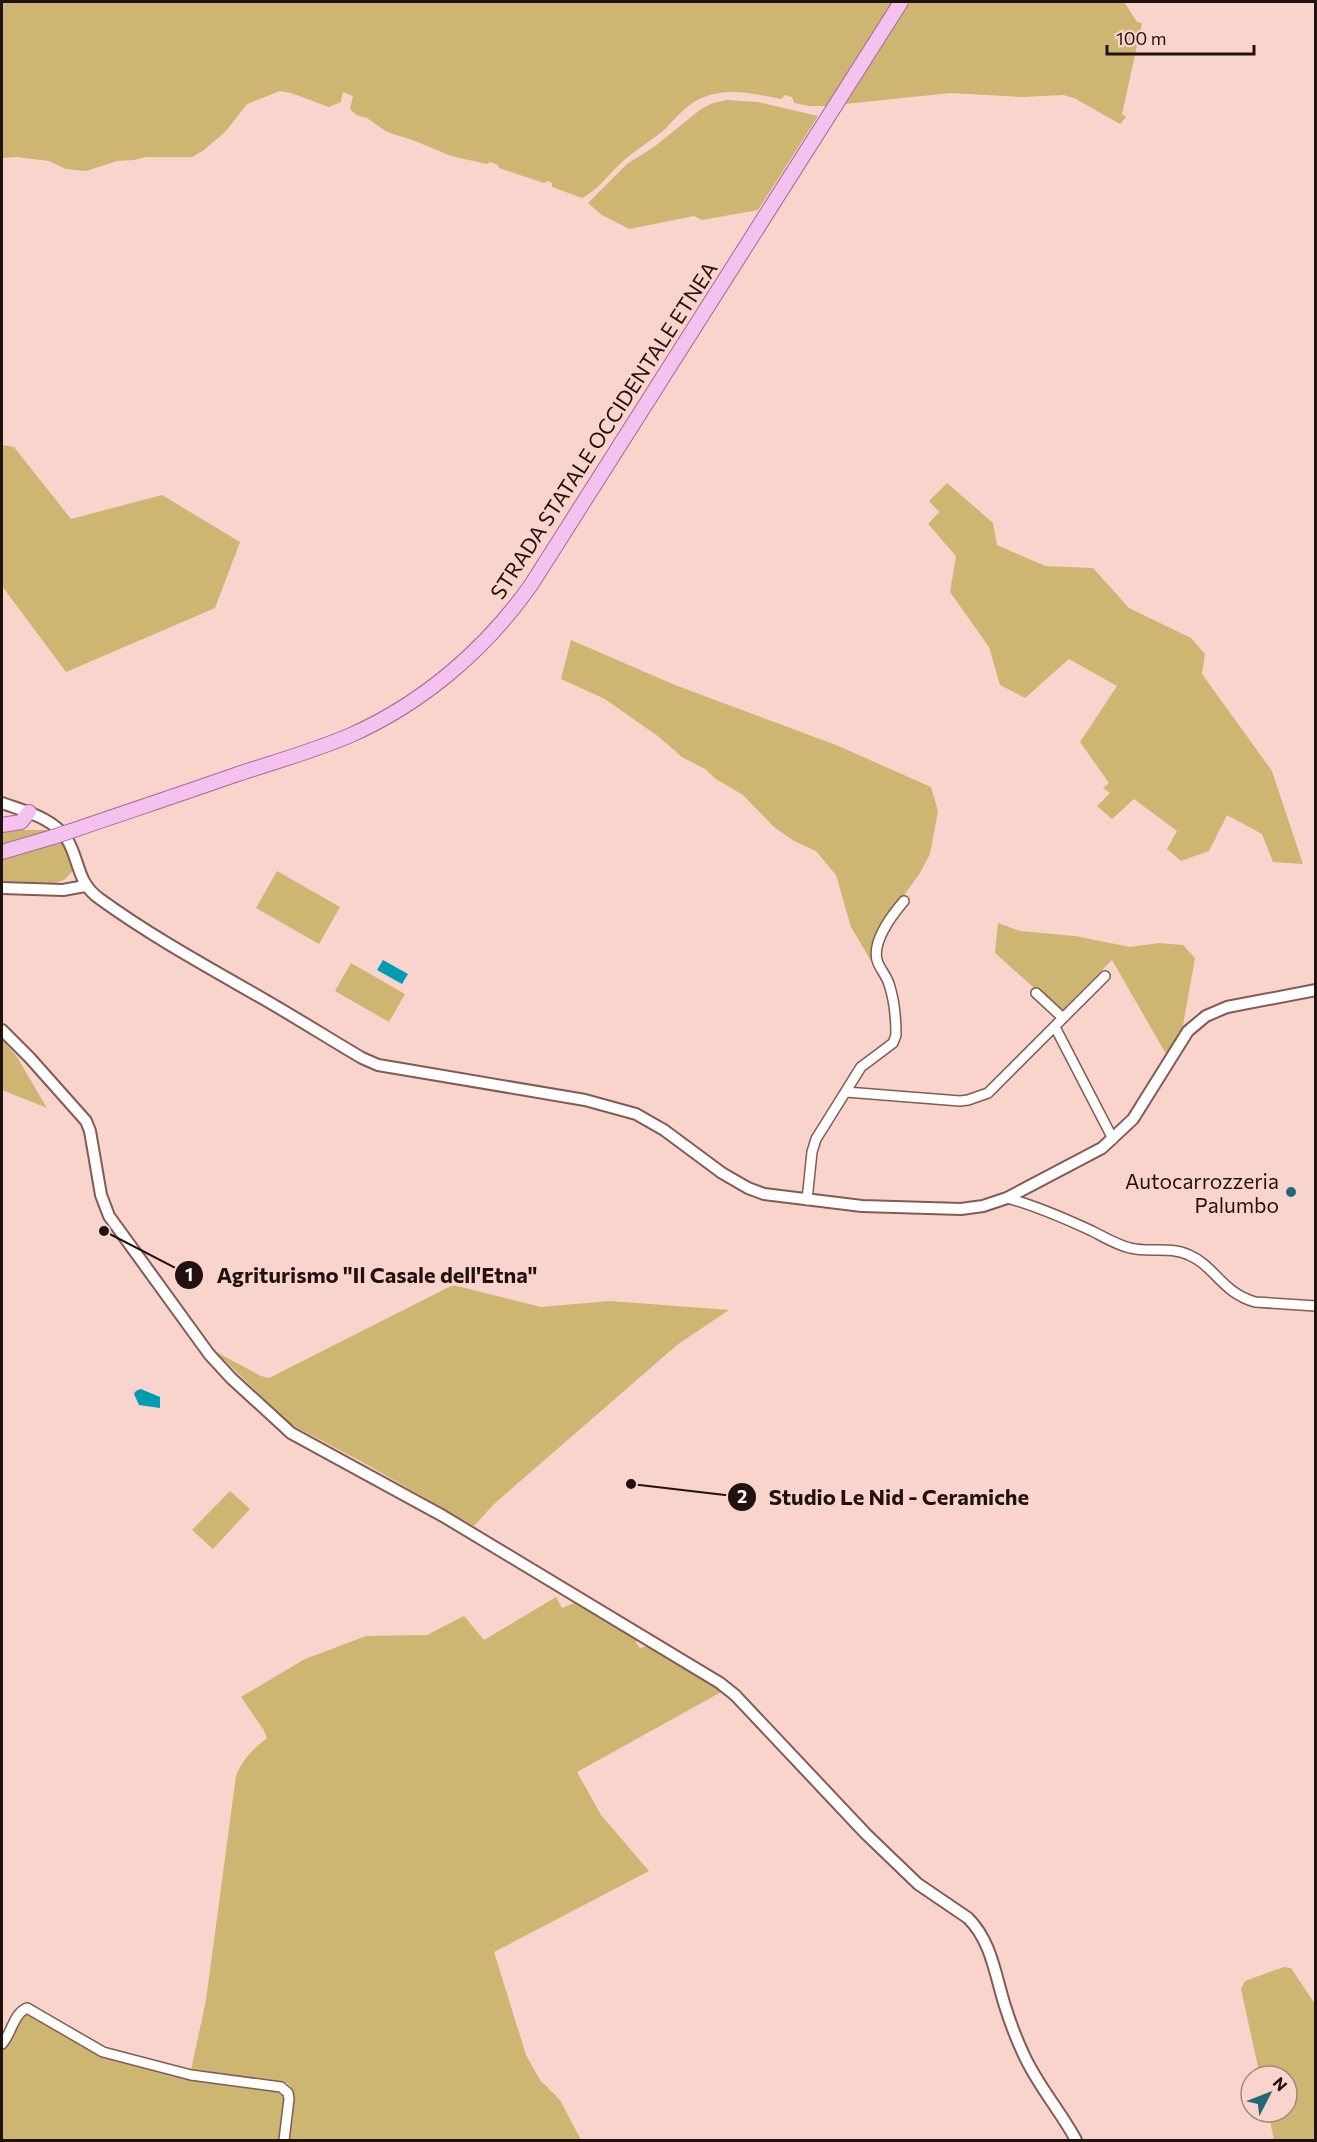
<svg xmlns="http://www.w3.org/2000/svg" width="1317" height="2142" viewBox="0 0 1317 2142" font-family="Commissioner,sans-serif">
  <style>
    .green { fill: #ccb672 }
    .water { fill: #009db2 }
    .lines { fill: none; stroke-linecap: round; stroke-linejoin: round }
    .minor-casing { stroke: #825b53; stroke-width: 12 }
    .tertiary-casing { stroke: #825b53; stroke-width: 14 }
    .primary-casing { stroke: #a76899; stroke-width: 16 }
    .minor { stroke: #fff; stroke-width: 9 }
    .tertiary { stroke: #fff; stroke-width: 10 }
    .primary { stroke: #f5c1ee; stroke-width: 14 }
    .primary-bridge-casing { stroke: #a76899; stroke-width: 16; stroke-linecap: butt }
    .primary-bridge { stroke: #f5c1ee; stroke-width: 14 }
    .poi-dot { fill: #216976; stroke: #f9d4cc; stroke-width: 2 }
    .labels { text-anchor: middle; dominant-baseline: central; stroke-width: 6; stroke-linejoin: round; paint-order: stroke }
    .street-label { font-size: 21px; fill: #22120f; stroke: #f9d4cc }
    .poi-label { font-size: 21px; fill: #22120f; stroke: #f9d4cc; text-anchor: end }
    .leader { fill: none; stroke: #22120f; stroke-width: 2 }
    .callout-dot { fill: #22120f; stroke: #f9d4cc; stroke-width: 2 }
    .mark-label { font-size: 18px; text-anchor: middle; font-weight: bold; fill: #fff }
    .callout-label { font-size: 22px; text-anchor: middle; font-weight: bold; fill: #22120f; stroke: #f9d4cc; stroke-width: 6; stroke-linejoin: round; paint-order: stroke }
  </style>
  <rect width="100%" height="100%" fill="#f9d4cc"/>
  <path class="green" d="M2,2H892L826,106H810L794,103L792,97L785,95L781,99C749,93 720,85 691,104C681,111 673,121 664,130C650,142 633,151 620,164C607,176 598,190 582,198L552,187V183L548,181L544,183L499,168L498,165L490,162L487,164L451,156L415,141L387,132L367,118L356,115L350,109L353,96L343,92L341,102L329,107L291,93L280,91L247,104L226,131L204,150L192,157H146L134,160L117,161L86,171L66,169L49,161L17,157L2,158Z
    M910,2H1124L1137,22L1142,23L1122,114L1126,117L1120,124L1076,99L1064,95L1022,97L950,93L845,104Z
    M727,100L758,102L818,116L758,210L702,220L694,216L629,229L602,215L588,203L627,164L654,147L701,109L713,103Z
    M2,445L14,447L71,519L162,495L240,542L215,608L66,672L2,586Z
    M947,483L993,523L997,545L1045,566L1093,568L1129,608L1191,638L1205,654L1202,674L1272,771L1303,864L1273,862L1262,834L1227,815L1209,851L1181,861L1167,849L1177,831L1134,799L1112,819L1097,806L1110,793L1103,788L1109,783L1080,742L1117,686L1069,659L1025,698L1000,685L989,647L950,592L956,556L928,524L939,512L929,501Z
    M571,640L675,685L836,745L931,787L938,811L930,854L920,873L876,934L871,961L851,927L836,875L816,851L794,841L774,827L743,795L716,779L705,769L682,757L659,737L605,699L561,679Z
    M2,830H49L2,845Z
    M62,842C69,849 72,862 72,872L64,880L55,883L2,881V860Z
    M277,871L340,907L319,944L256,908Z
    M998,923L1020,931L1075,936L1130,947L1159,943L1183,945L1195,958L1182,1031L1166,1054L1112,960L1061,1012L995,953Z
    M351,963L405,994L389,1022L335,991Z
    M2,1040L17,1057L47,1108L2,1090Z
    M453,1285L541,1307L610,1301L729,1310L677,1345L494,1504L474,1526L364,1463L290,1424L216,1352L261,1376L269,1378Z
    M230,1491L250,1509L213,1549L192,1530Z
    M556,1597L562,1608L574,1603L638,1639L636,1643L640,1648L647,1646L723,1691L577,1772L601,1815L649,1871L494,1952L526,2055L540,2080L560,2100L581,2140H286L293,2090L287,2083L191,2070L206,2000L236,1776C243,1759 252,1750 267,1738L263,1729L241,1697L305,1659L366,1636L427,1635L464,1616L484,1640Z
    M1284,1967L1291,1968L1315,2004V2140H1274L1268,2112H1287V2076H1260L1241,1989L1245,1981Z
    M25,2012L102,2055L279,2090L286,2098L281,2140H2V2047Z"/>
  <path class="water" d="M383,960L408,974L402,984L377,970Z
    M141,1389L160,1397V1408L139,1405L134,1394L136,1391Z"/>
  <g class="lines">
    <g class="minor-casing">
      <path id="minor" d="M1036,993L1063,1018
        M1055,1027L1113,1139
        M846,1092L960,1101L968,1100L988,1093L1105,976
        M1007,1198C1037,1206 1064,1218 1092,1231C1104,1237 1117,1245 1130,1248C1149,1253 1170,1246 1189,1255C1215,1266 1221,1292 1255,1302L1316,1306
        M807,1200L812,1152L816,1139L861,1067L893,1043L896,1035C896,1019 894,999 889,984C887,977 881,970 878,963C870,944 892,915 904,901
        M2,2044C12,2033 13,2014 27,2008L103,2052L191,2075L281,2087L288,2093L289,2099L284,2140"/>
    </g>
    <g class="tertiary-casing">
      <path id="tertiary" d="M2,803C24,811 55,818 68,841C80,862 77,883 100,899C151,936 206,966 260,997C295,1017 328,1038 362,1058L378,1065L396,1068L585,1100L636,1114L664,1130L722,1173L748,1188L764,1194L862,1206L961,1209L983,1206L1007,1198L1102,1148L1133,1119L1188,1031L1206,1016L1227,1007L1316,990
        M2,888L63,890L85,886
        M2,1030L30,1058L86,1121L90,1131L101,1195L109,1216L209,1354L231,1378L291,1433L443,1516L720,1683L735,1695L866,1834L918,1884L968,1918C992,1942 995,1975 1005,2006C1010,2022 1016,2038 1023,2053C1037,2085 1060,2110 1076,2140"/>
    </g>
    <g class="primary-casing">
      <path id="primary" d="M2,825L21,822L29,812
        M71,831C126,812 181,794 235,775C274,762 314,751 351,735C423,703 486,649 531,585L901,2
        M2,852L53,837"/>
    </g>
    <use href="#minor" class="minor"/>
    <use href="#tertiary" class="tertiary"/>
    <use href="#primary" class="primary"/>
    <g class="primary-bridge-casing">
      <path id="primary-bridge" d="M53,837L71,831"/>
    </g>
    <use href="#primary-bridge" class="primary-bridge"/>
  </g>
  <circle class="poi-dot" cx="1291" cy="1192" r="6"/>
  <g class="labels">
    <g class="street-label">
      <text transform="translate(603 430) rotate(-57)">STRADA STATALE OCCIDENTALE ETNEA</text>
    </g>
    <g class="poi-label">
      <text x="1279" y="1180">Autocarrozzeria<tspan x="1279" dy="24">Palumbo</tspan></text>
    </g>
  </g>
  <path class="leader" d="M104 1231L189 1275M631 1484L742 1497"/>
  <g class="callout-dot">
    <circle cx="104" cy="1231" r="6"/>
    <circle cx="631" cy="1484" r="6"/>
    <circle cx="189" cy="1275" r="15"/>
    <circle cx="742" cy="1497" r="15"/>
  </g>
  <g class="mark-label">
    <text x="189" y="1281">1</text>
    <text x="742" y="1503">2</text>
  </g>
  <g class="callout-label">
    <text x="377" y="1283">Agriturismo "Il Casale dell'Etna"</text>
    <text x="899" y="1505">Studio Le Nid - Ceramiche</text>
  </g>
  <rect width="1317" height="2142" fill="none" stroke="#22120f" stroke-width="6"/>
  <g transform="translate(1269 2094) rotate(48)"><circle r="28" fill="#f9d4cc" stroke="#a38680" stroke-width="1.5"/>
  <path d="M0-4.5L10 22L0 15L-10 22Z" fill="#216976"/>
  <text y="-9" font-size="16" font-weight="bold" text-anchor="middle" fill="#22120f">N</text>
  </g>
  <path d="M1107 45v9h147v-9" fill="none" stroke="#22120f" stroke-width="3"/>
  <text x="1116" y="45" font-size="18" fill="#22120f" stroke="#f9d4cc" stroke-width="4.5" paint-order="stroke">100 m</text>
</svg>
